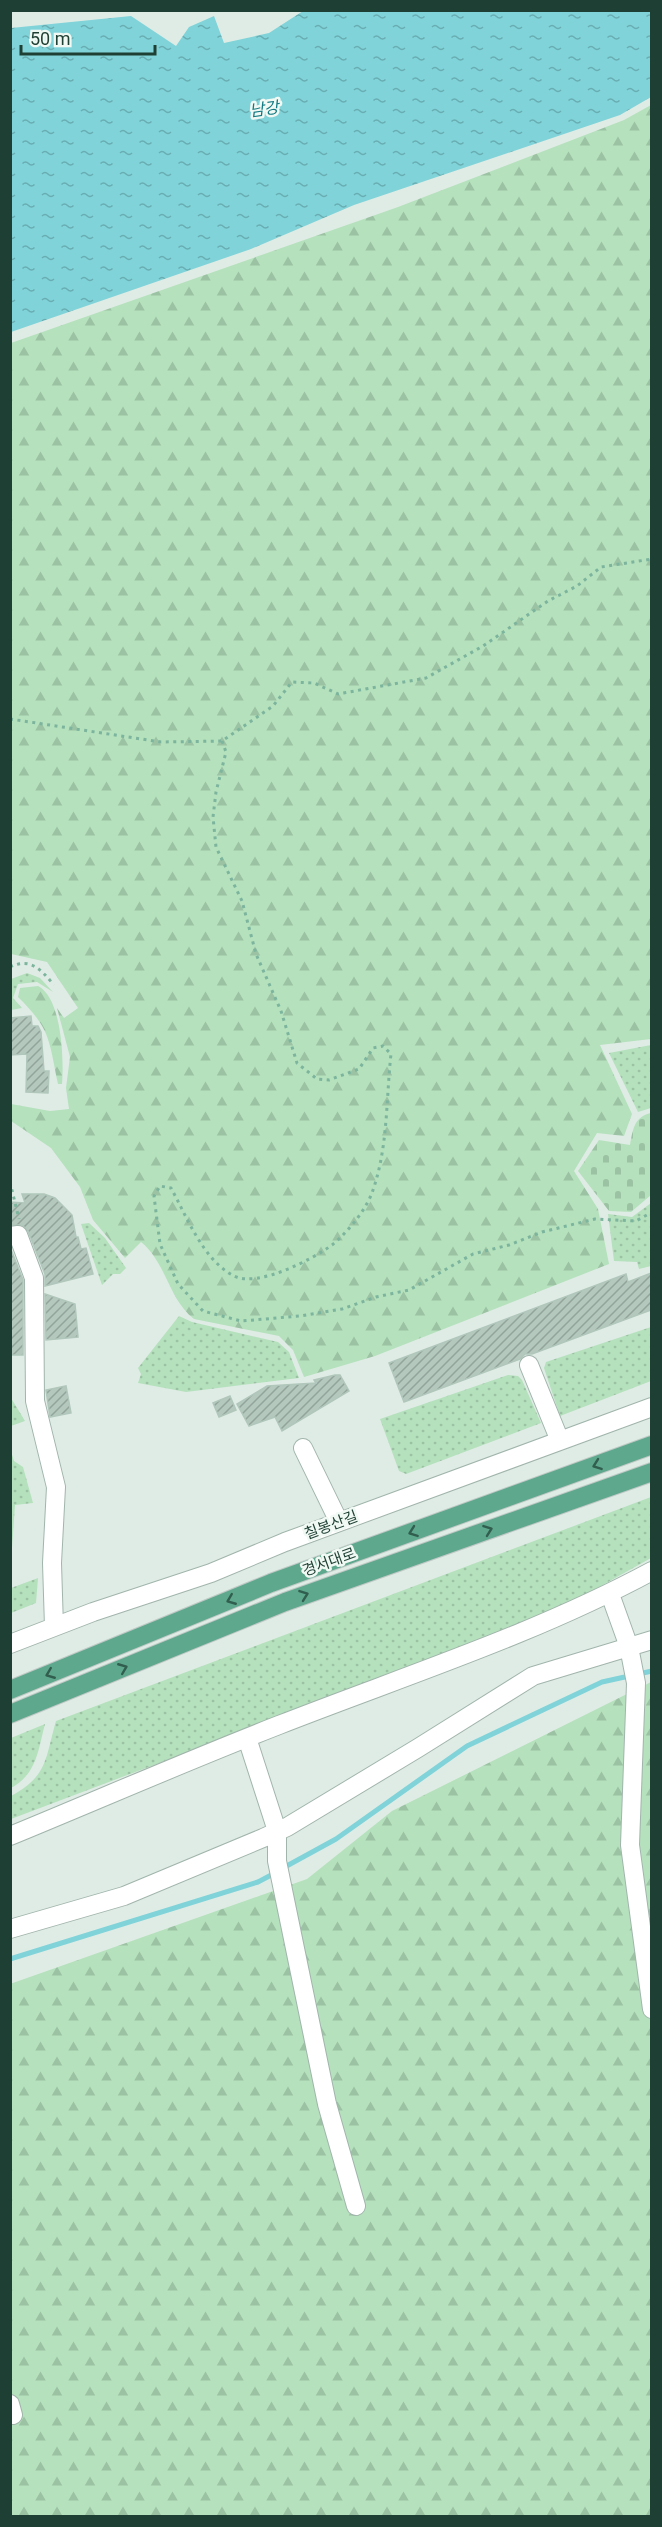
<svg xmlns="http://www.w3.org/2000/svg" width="662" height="2527" viewBox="0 0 662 2527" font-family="Roboto,'Noto Sans KR',sans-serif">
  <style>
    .grass { fill: url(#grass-dots) }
    .forest { fill: url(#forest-firs) }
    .cemetery { fill: url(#cemetery-stones) }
    .water { fill: url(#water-ripples) }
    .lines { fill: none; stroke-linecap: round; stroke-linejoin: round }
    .stream { stroke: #80d3d9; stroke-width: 5 }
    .building { fill: url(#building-hatch); stroke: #b1c7bc; stroke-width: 1.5 }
    .minor-casing { stroke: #a1b5ac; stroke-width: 20 }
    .major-casing { stroke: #c0c9c6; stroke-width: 20 }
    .path { stroke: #7cb49d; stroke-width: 3; stroke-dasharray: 3 4.5; stroke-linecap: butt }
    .minor { stroke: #fff; stroke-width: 18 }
    .major { stroke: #5ea88e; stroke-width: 18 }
    .oneway { stroke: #315e4e }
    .labels { text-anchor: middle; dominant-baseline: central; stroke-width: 5; stroke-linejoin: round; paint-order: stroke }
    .street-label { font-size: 15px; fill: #1e3f33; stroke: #f0f9f4 }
    .water-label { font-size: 16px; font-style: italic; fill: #117982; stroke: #f0f9f4 }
  </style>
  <defs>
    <pattern id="grass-dots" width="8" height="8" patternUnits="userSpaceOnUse" patternTransform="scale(1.5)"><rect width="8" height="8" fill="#b5e1bd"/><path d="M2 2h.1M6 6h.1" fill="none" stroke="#9bc2a3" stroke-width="1.8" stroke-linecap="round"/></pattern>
    <pattern id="forest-firs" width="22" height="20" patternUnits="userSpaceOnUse" patternTransform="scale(1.5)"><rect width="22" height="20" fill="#b5e1bd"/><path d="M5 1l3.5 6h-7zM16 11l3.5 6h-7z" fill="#9bc2a3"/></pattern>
    <pattern id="cemetery-stones" width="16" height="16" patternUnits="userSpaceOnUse" patternTransform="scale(1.5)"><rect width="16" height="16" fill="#b5e1bd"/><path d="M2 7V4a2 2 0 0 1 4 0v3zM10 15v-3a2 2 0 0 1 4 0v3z" fill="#9bc2a3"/></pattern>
    <pattern id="water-ripples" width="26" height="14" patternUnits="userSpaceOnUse" patternTransform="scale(1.5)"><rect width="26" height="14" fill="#80d3d9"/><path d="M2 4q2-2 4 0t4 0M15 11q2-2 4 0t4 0" fill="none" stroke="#68adb1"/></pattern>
    <pattern id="building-hatch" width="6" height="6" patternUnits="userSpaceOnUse" patternTransform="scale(1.5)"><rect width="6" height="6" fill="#b4c8be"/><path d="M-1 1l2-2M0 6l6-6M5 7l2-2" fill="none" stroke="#92a49b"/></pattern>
  </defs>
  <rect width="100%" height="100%" fill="#dfece5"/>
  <path class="grass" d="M27,973L40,978L53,992L37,982L18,984L13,998L22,1008L11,1010V979Z
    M651,1045V1108L638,1112L609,1053Z
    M651,1203V1266L639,1269L637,1262L614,1261L608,1214L632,1217Z
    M89,1223L105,1238L126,1268L120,1274H113L102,1285L81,1224Z
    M179,1316L192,1322L278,1342L289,1352L299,1378L186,1392L138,1383L141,1374L138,1368Z
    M651,1327V1381L560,1416L544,1368L546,1362Z
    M508,1375L518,1376L522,1380L541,1423L406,1474L399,1471L380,1419Z
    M11,1398L25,1421L11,1426H10Z
    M10,1448L14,1461L23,1467L33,1503L15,1505L12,1548Z
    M651,1497V1558L558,1610L474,1644L11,1819V1796C48,1776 45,1759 56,1721Z
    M38,1578L36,1603L11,1613V1588Z
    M45,1724C38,1750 37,1774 11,1788V1738Z"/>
  <path class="forest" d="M651,105V1039L600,1045L632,1114L624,1136L597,1133L574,1171L598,1209L609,1264L375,1356L304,1377L293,1350L279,1336L194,1319C169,1300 166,1262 141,1242L125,1258L93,1220L80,1187L51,1148L11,1121V1104L50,1111L69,1109L66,1088L70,1057L57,1008L64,1018L78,1008L47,962L11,954V343L398,207L624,120Z
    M38,986C62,998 64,1060 62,1084H58C49,1041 51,1029 18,997L20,988Z
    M651,1682V2516H11L10,1984L307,1879L392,1811Z"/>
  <path class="cemetery" d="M651,1113V1195L631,1212L609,1211L578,1171L599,1140L630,1145C633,1129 634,1117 651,1113Z"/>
  <path class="water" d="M303,11H651V97L620,115L354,205L251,249L11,332V28L131,16L176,46L189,27L214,16L224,43L269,33Z"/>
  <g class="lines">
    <path class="stream" d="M283,1868L336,1839L467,1746L602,1682L652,1671
      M10,1959L258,1882L275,1873"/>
  </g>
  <path class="building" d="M31,1016L32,1026H38L41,1032L44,1071H49L48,1093L26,1092L27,1054L10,1055V1018Z
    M22,1194H44L55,1198L72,1215L76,1237H78L81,1249L86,1248L93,1274L45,1286V1274L28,1231L22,1225H10V1202L25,1203Z
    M10,1247L23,1280V1355H10Z
    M651,1273V1310L532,1354H525L520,1359L404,1402L389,1363L626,1274L628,1282Z
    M45,1294L75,1304L78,1337L46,1340Z
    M335,1375H340L349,1391L282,1431L275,1417L249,1426L237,1404L267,1386L316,1383L314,1380Z
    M66,1386L71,1413L50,1417L46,1390Z
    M230,1396L236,1410L219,1417L213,1403Z"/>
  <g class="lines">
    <g class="minor-casing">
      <path id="minor" d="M10,1236L18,1235L34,1278L35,1401L56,1487L52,1563L54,1627
        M529,1365L560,1441
        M303,1448L339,1522
        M610,1594L629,1647L636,1683L630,1845L652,2009
        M10,1644L93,1612L211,1573L285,1542L652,1407
        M247,1738L277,1831V1861L327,2104L356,2206
        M10,1836C100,1799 189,1760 279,1725C404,1676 533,1635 652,1571
        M10,1929L124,1896L263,1838L287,1827L418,1748L533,1676L652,1640
        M10,2404L13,2415"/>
    </g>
    <g class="major-casing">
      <path id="major" d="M10,1690L271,1583L652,1445
        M10,1714L285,1602L652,1472"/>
    </g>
    <path class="path" d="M10,719L161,742L222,741L273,706L292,682L314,683L338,694L426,678L483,646L548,601L577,586L601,567L652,559
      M222,741L226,752L216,792L213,817L216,847L242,901L256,954L281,1011L297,1063L317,1079L329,1080L359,1069L373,1048L383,1046L391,1054C386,1100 388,1147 373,1190C367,1209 347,1233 332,1245C313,1259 258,1288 234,1276C203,1260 187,1217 171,1188L160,1186L154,1196L160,1244L178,1284L203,1311L241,1321L300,1316L342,1309L376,1297L409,1290L473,1254L509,1245L542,1232L595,1219L636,1221L652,1212
      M10,967C31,957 41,970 54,985
      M10,1182L19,1219"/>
    <use href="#minor" class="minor"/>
    <use href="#major" class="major"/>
  </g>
  <defs><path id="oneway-chevron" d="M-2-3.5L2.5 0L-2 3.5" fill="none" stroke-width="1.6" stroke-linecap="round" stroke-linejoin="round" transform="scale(1.5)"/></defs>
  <g class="oneway">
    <use href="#oneway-chevron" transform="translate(597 1465) rotate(160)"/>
    <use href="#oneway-chevron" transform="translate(488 1530) rotate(-20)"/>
    <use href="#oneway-chevron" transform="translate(413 1532) rotate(160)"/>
    <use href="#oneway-chevron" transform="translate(304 1595) rotate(-20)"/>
    <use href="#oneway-chevron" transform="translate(231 1600) rotate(158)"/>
    <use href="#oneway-chevron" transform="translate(123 1668) rotate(-22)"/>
    <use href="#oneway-chevron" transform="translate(50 1674) rotate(158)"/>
  </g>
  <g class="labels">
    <g class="street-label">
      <text transform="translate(331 1525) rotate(-20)">칠봉산길</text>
      <text transform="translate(329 1562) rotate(-20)">경서대로</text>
    </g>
    <g class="water-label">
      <text transform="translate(264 109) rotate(-8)">남강</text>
    </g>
  </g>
  <rect width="662" height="2527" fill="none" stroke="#1e3f33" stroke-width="24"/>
  <path d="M21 45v9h134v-9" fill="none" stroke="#1e3f33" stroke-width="3"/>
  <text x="30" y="45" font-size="18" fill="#1e3f33" stroke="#f0f9f4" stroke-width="4.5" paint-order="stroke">50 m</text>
</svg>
